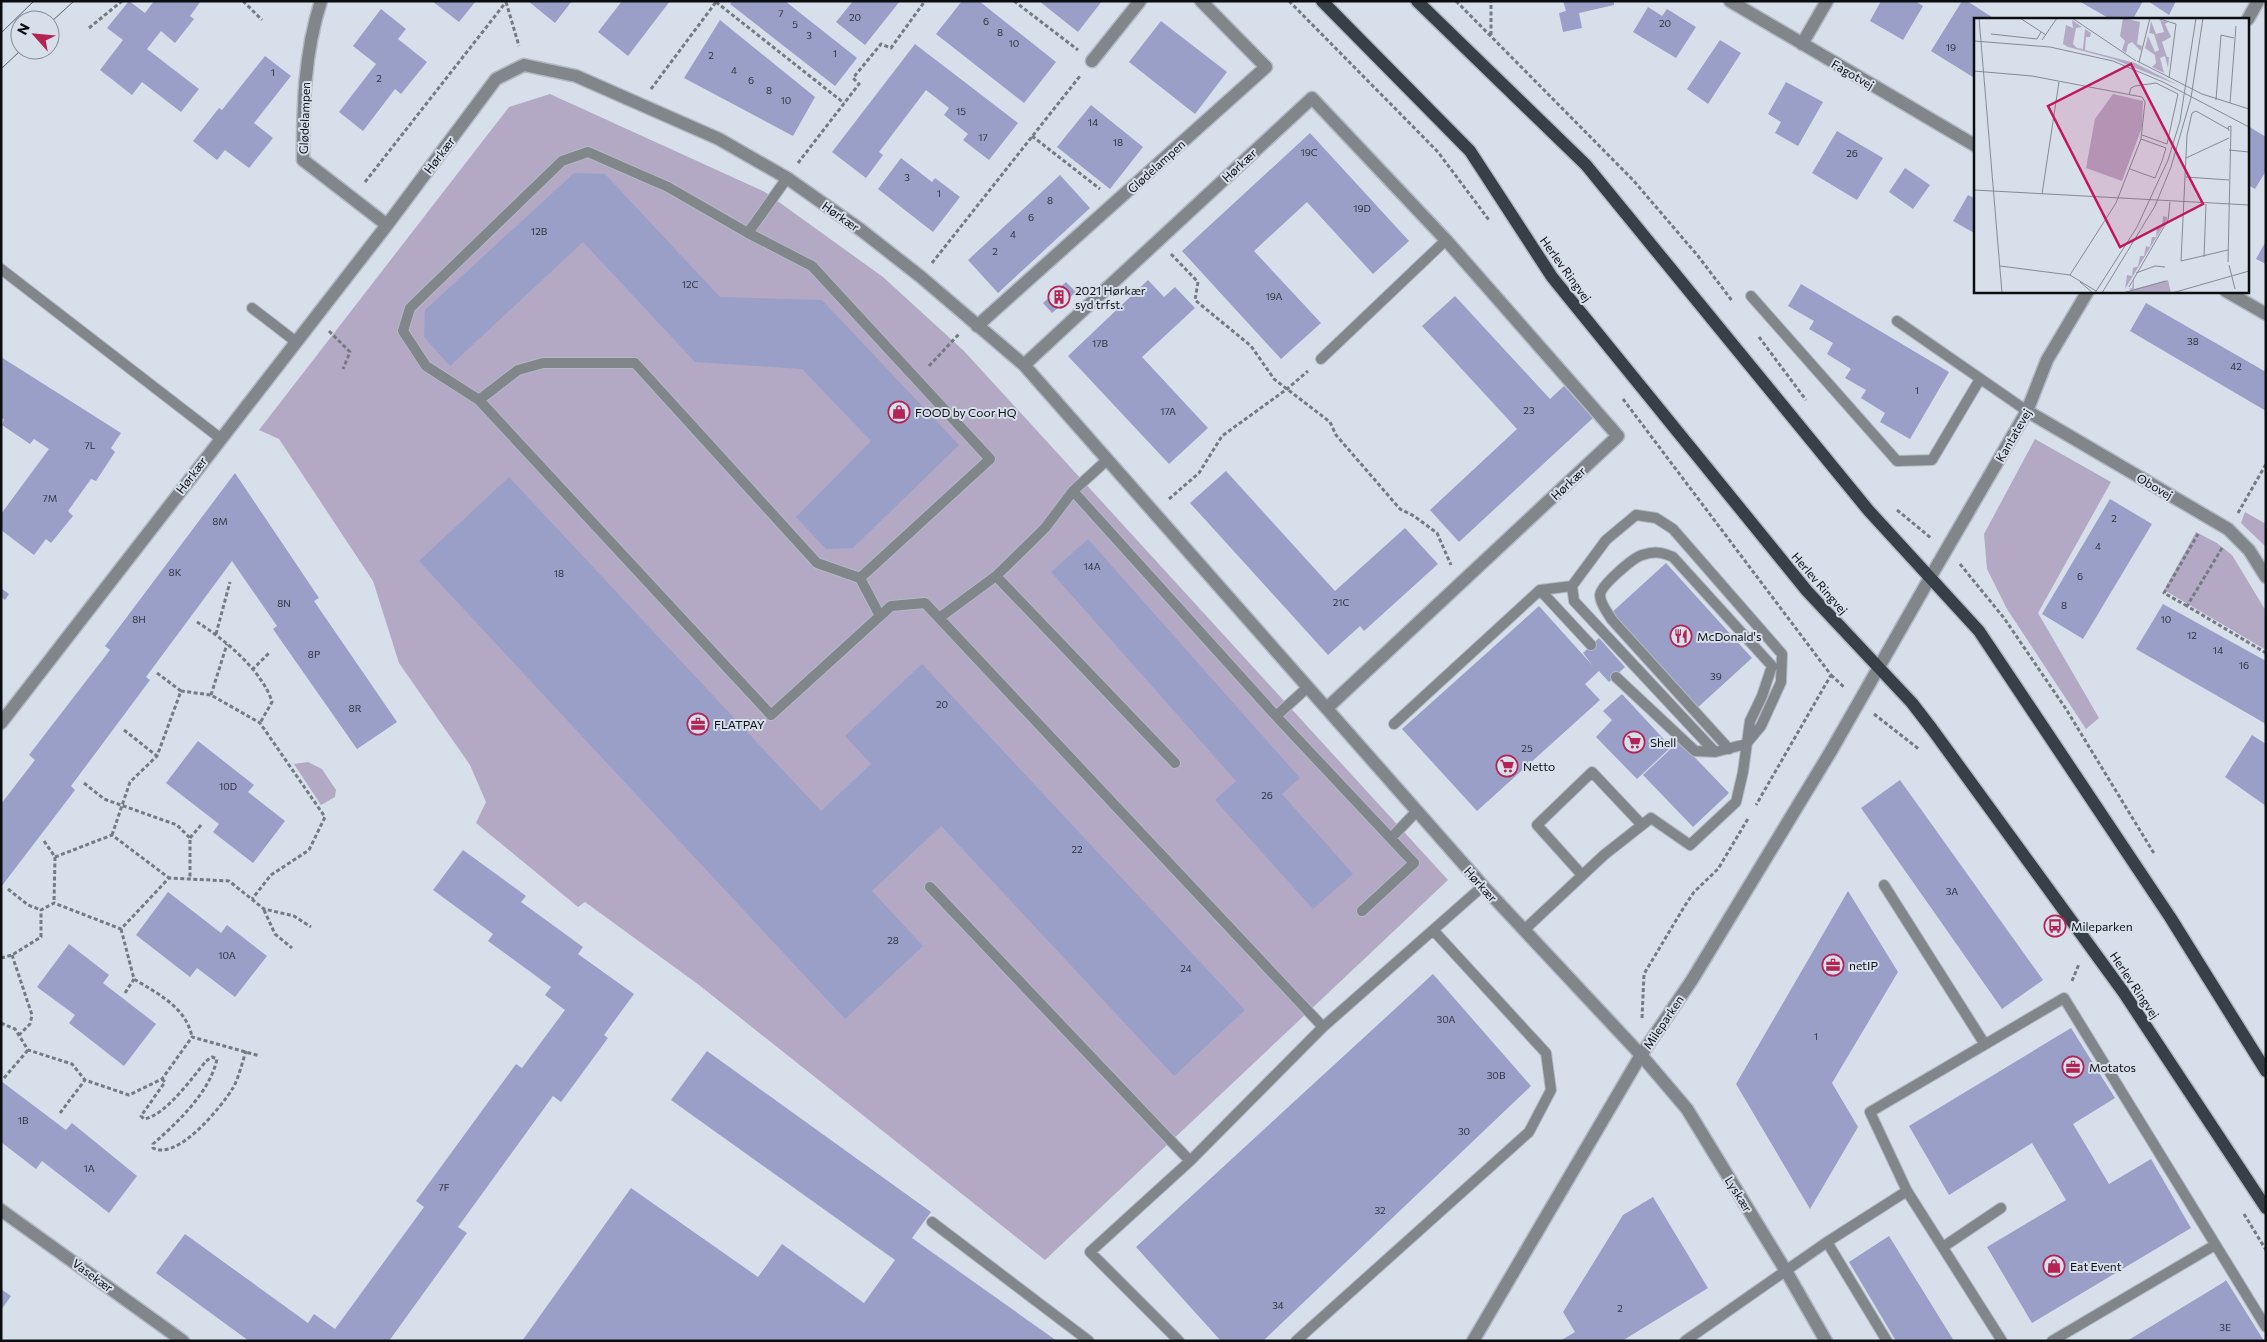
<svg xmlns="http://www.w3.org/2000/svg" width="2267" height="1342" viewBox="0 0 2267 1342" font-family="Commissioner,sans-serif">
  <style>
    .green { fill: #b3a9c5 }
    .building { fill: #9a9fc8 }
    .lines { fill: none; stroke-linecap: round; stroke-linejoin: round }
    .service-casing { stroke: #b2b9c4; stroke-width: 12 }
    .minor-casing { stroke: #b2b9c4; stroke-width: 15 }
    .tertiary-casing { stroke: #b2b9c4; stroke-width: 15 }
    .primary-casing { stroke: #b2b9c4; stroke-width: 15 }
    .path { stroke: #757b82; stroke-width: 3; stroke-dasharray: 4 2.5; stroke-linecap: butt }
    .service { stroke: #81868a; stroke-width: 10 }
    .minor { stroke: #81868a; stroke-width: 12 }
    .tertiary { stroke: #81868a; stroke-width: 12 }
    .primary { stroke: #364046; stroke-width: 12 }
    .tram { stroke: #5b6066; stroke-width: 1 }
    .labels { text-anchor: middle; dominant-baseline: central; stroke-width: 4; stroke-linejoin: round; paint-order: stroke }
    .number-label { font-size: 10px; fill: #2f323f }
    .street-label { font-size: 12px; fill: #0b0e11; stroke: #d7dfeb }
    .poi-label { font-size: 12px; fill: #0b0e11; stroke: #d7dfeb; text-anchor: start }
    .inset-road { fill: none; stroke: #858b94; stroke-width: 1 }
    .view { fill: #c2185b; fill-opacity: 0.15; stroke: #c2185b; stroke-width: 2.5 }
    .inset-edge { fill: none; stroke: #0b0e11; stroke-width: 2.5 }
  </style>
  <rect width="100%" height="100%" fill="#d7dfeb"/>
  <path class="green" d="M550,94L765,192L883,277L964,351L1448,880L1045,1260L699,985L585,902L578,907L476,823L486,802L470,765L399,663L373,581L279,439L259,430L509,107Z
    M2035,439L2111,482L2038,613L2099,718L2086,729L2007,609L1987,569L1984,534Z
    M2245,512L2266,524V547L2241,523Z
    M2196,532L2217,543L2232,555L2266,611V650L2164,590Z
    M308,762L322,769L336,790L335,797L321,805L294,764Z"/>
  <path class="building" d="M129,1L145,13L154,1H201L190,16L194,19L175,43L161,31L147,49L199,89L181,112L142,82L132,95L100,70L123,40L107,28Z
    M432,1H476L459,22Z
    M528,1H572L555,23Z
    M622,1H670L628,56L598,32Z
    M732,1H785L857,58L835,86L730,4Z
    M853,1H900L865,45L836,22Z
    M962,1H979L1056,62L1024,103L936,34Z
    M1039,1H1102L1078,32Z
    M1563,1H1614V5L1579,13L1582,28L1563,32L1559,13L1566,11Z
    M1881,1H1915L1923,6L1903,40L1870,21Z
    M1962,1H1967L1995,19H1976V79L1931,51Z
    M2079,1H2143L2133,19H2110Z
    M2148,1H2176L2169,15Z
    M1648,7L1662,16L1667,9L1696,27L1676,58L1633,32Z
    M381,9L406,29L398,39L427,62L401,94L395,89L363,131L339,112L376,64L353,46Z
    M720,20L815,97L793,136L684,78Z
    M1161,21L1227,72L1195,114L1129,62Z
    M1720,40L1741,53L1708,104L1687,89Z
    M915,44L1018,123L989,160L963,140L968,134L944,115L949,108L926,90L879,152L883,155L866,178L832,152Z
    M265,56L291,76L254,123L273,138L249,168L225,150L217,160L193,141L219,108L222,110Z
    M1786,82L1823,102L1798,146L1775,133L1781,122L1768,114Z
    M1091,105L1143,147L1110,189L1057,147Z
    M2248,126L2266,137V171L2255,189L2248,185Z
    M1837,131L1883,158L1857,200L1812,173Z
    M1310,133L1409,241L1373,274L1307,202L1254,251L1321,323L1281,359L1182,251Z
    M901,158L932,182L935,178L960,197L933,232L878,189Z
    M1905,168L1930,185L1913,209L1889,192Z
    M574,173L605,174L720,297L822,300L959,445L853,548L826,549L796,517L871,441L802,369L695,362L583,242L450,366L424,337L425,310Z
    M1060,175L1090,208L998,293L968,260Z
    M1968,195L1976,199V234L1953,221Z
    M2266,241V264L2256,259Z
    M1148,280L1164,297L1175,287L1195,308L1142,357L1208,428L1169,464L1068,356Z
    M1066,282L1076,292L1052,313L1043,303Z
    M1801,284L1949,372L1910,439L1880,422L1885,413L1861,398L1866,390L1845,378L1851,369L1827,354L1833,343L1809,329L1814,321L1788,306Z
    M1455,296L1550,399L1564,386L1593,418L1459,542L1430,510L1517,429L1422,326Z
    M2146,303L2266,372V411L2130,331Z
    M1,357L121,433L111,448L115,452L96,481L91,479L68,511L73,516L51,543L46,539L34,555L1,530V514L49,449L34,439L30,444L2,425L4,419L1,418Z
    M1226,471L1335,591L1405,528L1438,564L1364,631L1360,626L1328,655L1190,503Z
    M235,473L319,598L314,601L397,722L357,749L273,629L277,626L232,561L146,677L150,680L71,786L75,790L1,887V804L35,760L29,755L110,650L105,646Z
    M509,477L821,811L871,764L845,736L922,664L1245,1010L1174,1076L941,826L872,891L923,946L845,1019L419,561Z
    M2110,499L2152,524L2083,639L2042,614Z
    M1088,539L1300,778L1282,794L1353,874L1313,909L1215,800L1236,781L1051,572Z
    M1666,563L1752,658L1695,710L1609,615Z
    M1,588L9,594L5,600L1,597Z
    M2163,604L2266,661V724L2136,649Z
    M1539,606L1593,666L1583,653L1599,638L1625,667L1609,682L1599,671L1585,684L1600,700L1477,811L1402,729Z
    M1622,694L1671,747L1637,779L1596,737L1612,720L1603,711Z
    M2252,735L2266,744V806L2225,777Z
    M198,741L254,785L248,792L285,821L253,863L213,832L219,824L166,783Z
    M1679,741L1729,793L1693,827L1643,775Z
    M1900,780L2043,980L2002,1009L1861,808Z
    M463,850L526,896L521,902L583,947L578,954L634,994L604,1035L608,1038L561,1102L553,1096L458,1227L467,1233L389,1341H249L156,1273L185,1234L308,1323L314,1314L335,1329L424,1207L416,1201L516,1064L522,1068L565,1010L545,995L551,987L488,941L493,934L433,890Z
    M1848,891L1898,972L1832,1083L1858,1127L1810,1209L1736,1084Z
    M168,892L221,933L227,925L267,956L235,997L197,968L190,977L136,935Z
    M69,944L109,975L103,983L156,1024L124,1066L69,1023L75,1015L37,987Z
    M1433,974L1531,1086L1263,1341H1221L1136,1247Z
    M2071,1028L2115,1098L2073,1124L2109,1184L2151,1159L2191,1228L2032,1323L1987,1247L2066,1200L2032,1143L1949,1195L1909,1126Z
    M707,1051L931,1212L912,1238L1057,1341H522L631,1188L758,1277L782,1244L864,1303L895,1260L671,1100Z
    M1,1081L66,1130L72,1123L137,1176L109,1213L42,1161L36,1169L1,1142Z
    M1653,1197L1708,1288L1622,1341H1560L1575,1332L1563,1312L1623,1215Z
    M1889,1236L1954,1341H1896L1849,1262Z
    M2226,1280L2264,1341H2127L2224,1282Z
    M1,1289L11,1296L1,1310Z"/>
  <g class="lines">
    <g class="service-casing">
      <path id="service" d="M748,233L812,266L990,459L860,578L817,563L635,363H543L518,370L479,400L426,366L403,331L410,308L562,161L588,152L668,187L748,233L787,178
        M1,269L220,438
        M1751,296L1897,461L1932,460L1980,379
        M252,308L295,341
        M1897,321L2027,411
        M1321,359L1446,240
        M479,400L771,715L891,606L925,603L1323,1027
        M1073,491L1276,716L1414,863L1362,911
        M1636,515L1656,518L1673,529L1782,654L1781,682L1761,726L1746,744L1715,752L1574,601L1572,586L1606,540Z
        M996,576L1175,763
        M860,578L880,616
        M1540,590L1591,645
        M939,618L996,576L1045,528L1073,491L1107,460
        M1616,677L1695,751L1715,752
        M1276,716L1308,687
        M1394,724L1540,590L1572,586
        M1391,838L1417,811
        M1582,875L1537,825L1592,772L1642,825
        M1884,885L1984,1043
        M930,887L1190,1161
        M1524,930L1604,855L1651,818L1690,845L1736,802L1743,772L1750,721L1762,696L1772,666L1673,557C1662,552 1654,551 1642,555C1633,558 1601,585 1600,595C1600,604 1608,613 1612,620L1729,749
        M932,1222L1089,1341
        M1827,1242L1887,1341
        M1943,1247L2001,1208
        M1179,1341L1090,1252L1190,1161L1323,1027L1483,886
        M1296,1341L1529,1132L1551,1090L1546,1053L1433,930
        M1685,1341L1827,1242L1907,1191
        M2002,1341L1907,1191L1870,1112L2064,998L2266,1327
        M2052,1341L2215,1245"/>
    </g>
    <g class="minor-casing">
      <path id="minor" d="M321,1C304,54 303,106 303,160L387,225
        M1730,1L1976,146
        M2248,19L2258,1
        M1802,44L1827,1
        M1092,61L1140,1
        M2226,291L2266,314
        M977,326L1266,67L1201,1
        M1024,365L1312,98L1446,240L1618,436L1327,708
        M2027,411L2228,529L2249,550L2266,577
        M1931,576L2027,411L2047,360L2088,291
        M1,723L387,225L496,79L524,65L576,76L719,139L787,178L861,230L921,277L1024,365L1483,886L1641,1055L1687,1109L1786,1271L1826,1341
        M1,1210L183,1341"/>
    </g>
    <g class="tertiary-casing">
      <path id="tertiary" d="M1473,1341L1641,1055L1692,980L1831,751L1931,576"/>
    </g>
    <g class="primary-casing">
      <path id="primary" d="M1322,1L1470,151L1552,277L1807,591L1912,703L1932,729L2124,993L2266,1208
        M1417,1L1586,165L1869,511L1979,631L2170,917L2266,1071"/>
    </g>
    <path class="path" d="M243,1L262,20
      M1014,1L1078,50
      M1289,1L1438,152L1489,220
      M1456,1L1633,180L1698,256L1733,302
      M506,2L519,46
      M716,2L844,103
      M89,28L122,1
      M1491,35V1
      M651,89L716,2
      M1032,136L1100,189
      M798,163L859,84L853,78L881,44L891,48L925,1
      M365,182L506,2
      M1171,254L1198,282L1195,300L1251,346L1274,379L1330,422L1336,435L1400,509L1414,516L1437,533L1451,565
      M932,263L1080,76
      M329,331L350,352L343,369
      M1759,337L1806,400
      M929,366L959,334
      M1623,399L1831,675L1756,805
      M1169,499L1199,473L1222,436L1287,389L1308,371
      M1897,510L1931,538
      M2238,513L2266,464
      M2222,548L2187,606L2266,653
      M1960,564L2004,618L2066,709L2155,855
      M2187,606L2164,593L2198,534
      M197,622C223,638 263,671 272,702L260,723
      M216,634L230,582
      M252,670L269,653
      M157,673L181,691
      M1831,675L1845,688
      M211,695L227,644
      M1874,714L1920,750
      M124,730L157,756
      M84,783L104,799L177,825L190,838V879
      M112,835L130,782L157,756L181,691L211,695L260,723L325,817L309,850L271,875L252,899
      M190,838L202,824
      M44,841L55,857L54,903
      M55,857L112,835L169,878
      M8,889L28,905L41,910
      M264,910L275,934L292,948
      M121,929L134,979C158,994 186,1007 192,1037
      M12,955L32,1015L30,1024L19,1035
      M1,958L12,955L41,937V910L54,903L121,929L169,878L229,881L264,909L294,916L311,927
      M2072,981L2079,964
      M125,993L134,979
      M1642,1018L1644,974L1684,907L1694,892L1718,869L1749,817
      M1,1023L15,1029L28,1050L72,1064L85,1080L129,1095L162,1079L192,1037L260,1056
      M4,1078L28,1050
      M162,1079L165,1082L141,1116L144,1119C165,1116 193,1077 206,1061L212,1057L217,1059C210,1092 178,1122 153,1144V1148C178,1161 221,1107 233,1088C239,1077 242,1063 246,1051
      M60,1113L85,1080
      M2244,1214L2266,1250"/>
    <use href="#service" class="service"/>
    <use href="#minor" class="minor"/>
    <use href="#tertiary" class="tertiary"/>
    <use href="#primary" class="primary"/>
    <path class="tram" d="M50,23L74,1
      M1,33L34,1
      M1,69L21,50"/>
  </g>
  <defs>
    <g id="building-ring" transform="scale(1.125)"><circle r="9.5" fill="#d7dfeb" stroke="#b32354" stroke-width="1.5"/><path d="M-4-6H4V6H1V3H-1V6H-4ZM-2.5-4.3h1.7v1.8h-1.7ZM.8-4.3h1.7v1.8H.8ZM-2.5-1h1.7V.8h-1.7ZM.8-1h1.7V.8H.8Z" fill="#b32354"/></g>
    <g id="shop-ring" transform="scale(1.125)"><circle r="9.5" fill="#d7dfeb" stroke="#b32354" stroke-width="1.5"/><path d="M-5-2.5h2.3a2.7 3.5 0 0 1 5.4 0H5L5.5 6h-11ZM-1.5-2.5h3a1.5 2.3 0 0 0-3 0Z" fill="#b32354"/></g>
    <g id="restaurant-ring" transform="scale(1.125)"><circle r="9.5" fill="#d7dfeb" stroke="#b32354" stroke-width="1.5"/><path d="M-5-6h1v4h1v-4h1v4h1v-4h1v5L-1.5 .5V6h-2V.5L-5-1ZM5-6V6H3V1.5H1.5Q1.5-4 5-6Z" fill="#b32354"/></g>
    <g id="office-ring" transform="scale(1.125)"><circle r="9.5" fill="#d7dfeb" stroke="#b32354" stroke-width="1.5"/><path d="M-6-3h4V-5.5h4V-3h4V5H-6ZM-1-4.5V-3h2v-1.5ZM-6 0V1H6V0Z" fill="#b32354"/></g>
    <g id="supermarket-ring" transform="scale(1.125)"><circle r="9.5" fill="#d7dfeb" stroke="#b32354" stroke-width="1.5"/><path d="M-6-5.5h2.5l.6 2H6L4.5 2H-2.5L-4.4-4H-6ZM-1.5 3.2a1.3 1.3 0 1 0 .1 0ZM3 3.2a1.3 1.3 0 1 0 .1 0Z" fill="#b32354"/></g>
    <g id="bus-ring" transform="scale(1.125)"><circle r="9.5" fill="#d7dfeb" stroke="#b32354" stroke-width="1.5"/><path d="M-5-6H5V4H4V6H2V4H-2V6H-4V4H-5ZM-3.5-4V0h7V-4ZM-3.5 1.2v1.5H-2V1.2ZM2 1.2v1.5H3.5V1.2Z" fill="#b32354"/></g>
  </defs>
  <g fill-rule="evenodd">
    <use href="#building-ring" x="1059" y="297"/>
    <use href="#shop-ring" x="899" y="412"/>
    <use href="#restaurant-ring" x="1681" y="636"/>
    <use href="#office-ring" x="698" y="724"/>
    <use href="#supermarket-ring" x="1634" y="742"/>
    <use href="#supermarket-ring" x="1507" y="766"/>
    <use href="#bus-ring" x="2055" y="926"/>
    <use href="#office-ring" x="1833" y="965"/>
    <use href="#office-ring" x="2073" y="1067"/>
    <use href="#shop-ring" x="2054" y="1266"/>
  </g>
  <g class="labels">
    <g class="number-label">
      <text x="781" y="13">7</text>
      <text x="855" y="17">20</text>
      <text x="986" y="21">6</text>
      <text x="1665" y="23">20</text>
      <text x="795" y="24">5</text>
      <text x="1000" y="32">8</text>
      <text x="809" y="35">3</text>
      <text x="1014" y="43">10</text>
      <text x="1951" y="47">19</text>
      <text x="835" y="53">1</text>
      <text x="711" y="55">2</text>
      <text x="734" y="70">4</text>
      <text x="273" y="72">1</text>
      <text x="379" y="78">2</text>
      <text x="751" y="80">6</text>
      <text x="769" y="90">8</text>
      <text x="786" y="100">10</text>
      <text x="961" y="111">15</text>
      <text x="1093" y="122">14</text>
      <text x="983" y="137">17</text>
      <text x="1118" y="142">18</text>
      <text x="1309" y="152">19C</text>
      <text x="1852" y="153">26</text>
      <text x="907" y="177">3</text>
      <text x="939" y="193">1</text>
      <text x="1050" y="200">8</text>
      <text x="1362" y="208">19D</text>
      <text x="1031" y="217">6</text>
      <text x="539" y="231">12B</text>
      <text x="1013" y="234">4</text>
      <text x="995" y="251">2</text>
      <text x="690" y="284">12C</text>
      <text x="1274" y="296">19A</text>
      <text x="2193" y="341">38</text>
      <text x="1100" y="343">17B</text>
      <text x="2236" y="366">42</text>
      <text x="1917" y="390">1</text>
      <text x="1529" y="410">23</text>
      <text x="1168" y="411">17A</text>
      <text x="90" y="445">7L</text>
      <text x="50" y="498">7M</text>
      <text x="2114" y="518">2</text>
      <text x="220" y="521">8M</text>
      <text x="2098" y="546">4</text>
      <text x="1092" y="566">14A</text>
      <text x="175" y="572">8K</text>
      <text x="559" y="573">18</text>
      <text x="2080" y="576">6</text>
      <text x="1341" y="602">21C</text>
      <text x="284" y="603">8N</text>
      <text x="2064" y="605">8</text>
      <text x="139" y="619">8H</text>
      <text x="2166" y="619">10</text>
      <text x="2192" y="635">12</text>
      <text x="2218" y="650">14</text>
      <text x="314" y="654">8P</text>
      <text x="2244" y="665">16</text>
      <text x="1716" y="676">39</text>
      <text x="942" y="704">20</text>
      <text x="355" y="708">8R</text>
      <text x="1527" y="748">25</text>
      <text x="228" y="786">10D</text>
      <text x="1267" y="795">26</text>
      <text x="1077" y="849">22</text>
      <text x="1952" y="891">3A</text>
      <text x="893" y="940">28</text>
      <text x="227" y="955">10A</text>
      <text x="1186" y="968">24</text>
      <text x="1446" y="1019">30A</text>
      <text x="1816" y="1036">1</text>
      <text x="1496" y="1075">30B</text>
      <text x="23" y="1120">1B</text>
      <text x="1464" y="1131">30</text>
      <text x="89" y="1168">1A</text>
      <text x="444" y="1187">7F</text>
      <text x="1380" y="1210">32</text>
      <text x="1278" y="1305">34</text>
      <text x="1620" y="1308">2</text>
      <text x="2225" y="1327">3E</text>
    </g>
    <g class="street-label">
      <text transform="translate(1853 74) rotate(30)">Fagotvej</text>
      <text transform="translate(304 118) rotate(-88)">Glødelampen</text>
      <text transform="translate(439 155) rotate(-53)">Hørkær</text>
      <text transform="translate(1239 165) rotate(-43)">Hørkær</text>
      <text transform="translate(1156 166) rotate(-42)">Glødelampen</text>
      <text transform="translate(841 216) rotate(35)">Hørkær</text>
      <text transform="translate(1566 269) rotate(54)">Herlev Ringvej</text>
      <text transform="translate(2013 435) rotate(-60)">Kantatevej</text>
      <text transform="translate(191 475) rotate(-53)">Hørkær</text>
      <text transform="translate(1568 483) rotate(-43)">Hørkær</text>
      <text transform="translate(2155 486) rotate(30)">Obovej</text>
      <text transform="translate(1820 583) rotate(49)">Herlev Ringvej</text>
      <text transform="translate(1481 884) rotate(48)">Hørkær</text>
      <text transform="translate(2135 985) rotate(56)">Herlev Ringvej</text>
      <text transform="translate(1663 1022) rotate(-56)">Mileparken</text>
      <text transform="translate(1739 1194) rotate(58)">Lyskær</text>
      <text transform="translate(93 1275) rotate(36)">Vasekær</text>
    </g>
    <g class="poi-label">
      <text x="1075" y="290">2021 Hørkær<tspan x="1075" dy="14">syd trfst.</tspan></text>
      <text x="915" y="412">FOOD by Coor HQ</text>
      <text x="1697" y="636">McDonald's</text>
      <text x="714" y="724">FLATPAY</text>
      <text x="1650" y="742">Shell</text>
      <text x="1523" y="766">Netto</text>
      <text x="2071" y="926">Mileparken</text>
      <text x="1849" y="965">netIP</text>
      <text x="2089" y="1067">Motatos</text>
      <text x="2070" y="1266">Eat Event</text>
    </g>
  </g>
  <g transform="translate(1974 18)">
    <rect width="275" height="275" fill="#d7dfeb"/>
    <path d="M149,0L166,4L163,26L168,28L167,33L158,24L154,26L152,35L148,32L151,23L146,18ZM98,2L108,9L102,10L99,26L103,30L109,31L111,11L117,15L116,19H112L111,32L161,45L206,68L139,41L94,29L89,26L92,7L99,10ZM186,2L194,4L191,6L197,19L188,24L193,39H195L194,50L191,38L186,40L190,55L178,49L182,45L181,37L171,30L174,18L181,34L185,32L180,16L175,15L177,3L182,16L190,14ZM139,76L169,83L168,109L148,163L112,150L121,101ZM189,198L193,199V202L151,271L153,257L158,258L159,250L164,248L166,238H170L172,228L176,229L178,219H182L183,209H188ZM160,258V271L194,262L197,275H146L158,272L154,271L158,270Z" fill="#b3a9c5"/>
    <path class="inset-road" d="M5,0L28,275M46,0L72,17M98,0L162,43M183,0L202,6L195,60M17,16L63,21L67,14M68,22L83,0M0,23L76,29L139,43L189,64L275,109M163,43L228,76L275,91M165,44L176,0M0,53L58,58L168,79L171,84L167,121L142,185L96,257L26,248M155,77L157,70L161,68L182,65L204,76L193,126L168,117M242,82L247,17L260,20M256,85L262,8M254,111L222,93L218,95L213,117L207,243L254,232M255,132L275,134M212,140L255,120M156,151L181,160L188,143L192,130L167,121M212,159L255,162M0,172L275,187M68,176L85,64M230,239L232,186M254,244L257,108L254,109L255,113M255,247L261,271M162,255L181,248L191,249M96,257L122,273M106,264L119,275M155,269L194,202L196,184M121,275L163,209L194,142L206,103L222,0M128,275L181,188L197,149L217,80L229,0M149,275L192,263M198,275L275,253"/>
    <path class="view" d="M157,46L229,186L146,229L74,88Z"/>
    <rect width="275" height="275" class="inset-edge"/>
  </g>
  <rect width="2267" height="1342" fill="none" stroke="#0b0e11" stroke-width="5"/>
  <g transform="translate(35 35) rotate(297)"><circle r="24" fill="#d7dfeb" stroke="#858b94"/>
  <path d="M0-4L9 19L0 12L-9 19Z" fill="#b32354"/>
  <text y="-8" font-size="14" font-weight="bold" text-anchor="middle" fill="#0b0e11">N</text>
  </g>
</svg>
